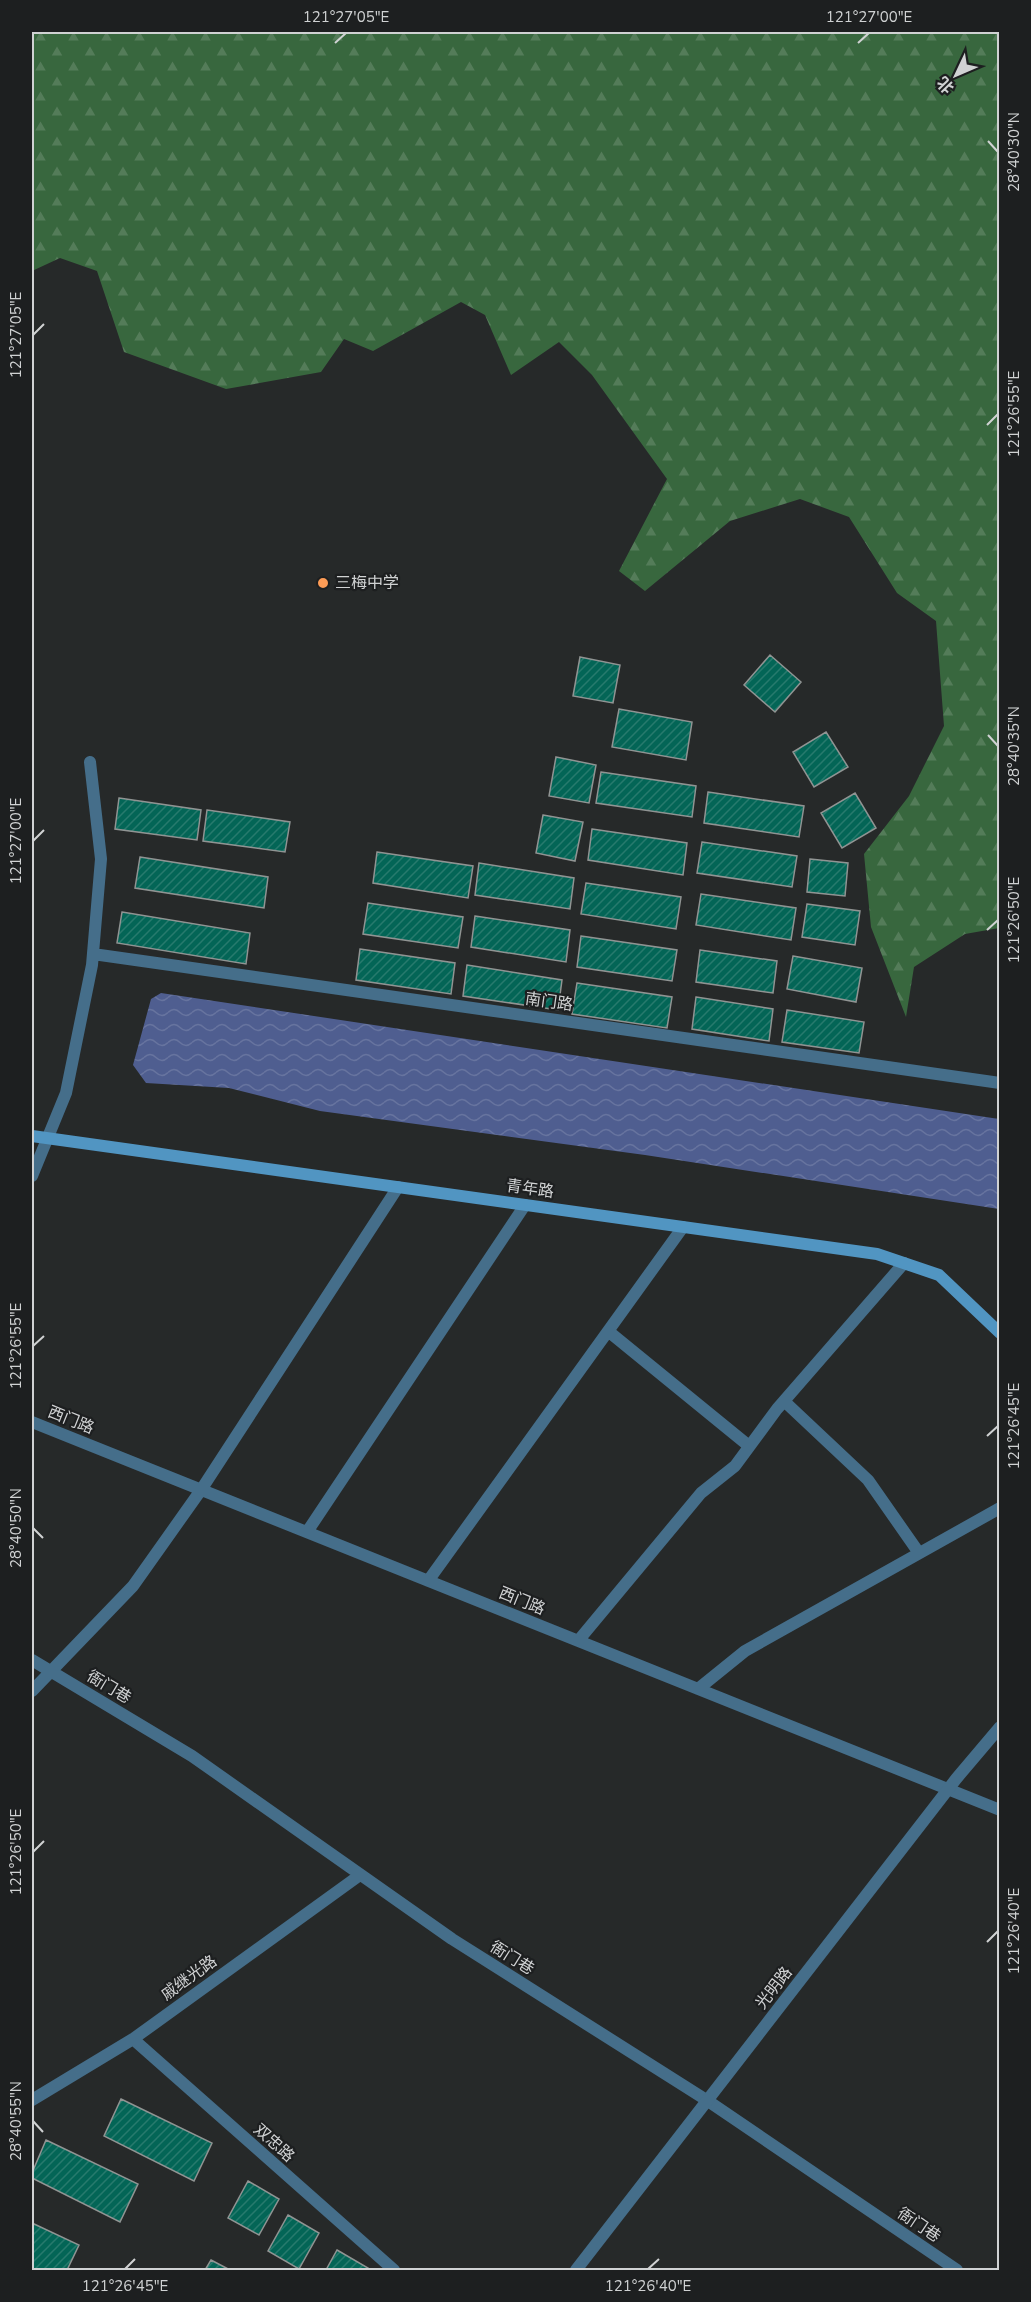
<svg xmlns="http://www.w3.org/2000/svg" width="1031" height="2302" viewBox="0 0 1031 2302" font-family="'Nunito Sans','Noto Sans SC',sans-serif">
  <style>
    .forest { fill: url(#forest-firs) }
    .water { fill: url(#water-waves) }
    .building { fill: url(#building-hatch); stroke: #909493; stroke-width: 1.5 }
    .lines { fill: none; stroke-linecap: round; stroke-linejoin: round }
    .minor { stroke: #456e8a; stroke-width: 12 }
    .tertiary { stroke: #456e8a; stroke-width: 12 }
    .secondary { stroke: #5195c2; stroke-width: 12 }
    .ticks { fill: none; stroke: #d0d2d3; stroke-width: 2 }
    .poi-dot { fill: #fd9c56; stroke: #1d1f20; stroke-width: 2 }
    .labels { text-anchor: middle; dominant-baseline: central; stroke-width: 4.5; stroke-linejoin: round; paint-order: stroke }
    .poi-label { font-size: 16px; fill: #d0d2d3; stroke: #1d1f20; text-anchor: start }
    .street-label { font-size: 16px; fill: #d0d2d3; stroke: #1d1f20 }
    .neatline { fill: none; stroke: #d0d2d3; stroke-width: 2 }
    .ticks-label { font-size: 15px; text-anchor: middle; fill: #d0d2d3 }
  </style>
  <defs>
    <pattern id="forest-firs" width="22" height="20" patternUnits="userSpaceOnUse" patternTransform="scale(1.5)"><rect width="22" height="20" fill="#38673e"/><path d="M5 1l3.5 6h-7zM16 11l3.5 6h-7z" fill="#547c59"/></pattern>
    <pattern id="water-waves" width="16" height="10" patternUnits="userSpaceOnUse" patternTransform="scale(1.5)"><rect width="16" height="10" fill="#4f5e90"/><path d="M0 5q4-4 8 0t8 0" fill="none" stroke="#67749f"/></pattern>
    <pattern id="building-hatch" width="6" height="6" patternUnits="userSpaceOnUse" patternTransform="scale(1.5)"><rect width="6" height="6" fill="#036556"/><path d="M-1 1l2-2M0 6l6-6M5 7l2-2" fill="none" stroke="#277a6d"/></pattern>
  </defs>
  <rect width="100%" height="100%" fill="#262929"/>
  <path class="forest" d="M32,32H999V928L965,934L914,967L906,1017L871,927L864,854L909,796L944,726L936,621L897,593L849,517L800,499L730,521L645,591L619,571L667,479L592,375L559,342L511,375L485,315L461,302L373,351L344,339L321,372L226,389L124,352L97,271L60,258L32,271Z"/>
  <path class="water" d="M161,993L999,1119V1209L645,1155L320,1111L229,1088L146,1083L133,1065L151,999Z"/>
  <path class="building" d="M770,655L801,682L775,712L744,685Z
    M580,657L620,665L613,703L573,696Z
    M619,709L692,722L686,760L612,747Z
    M826,732L848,767L814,787L793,752Z
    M556,757L596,765L589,803L549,796Z
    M601,772L696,786L692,817L596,803Z
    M708,792L804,806L799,837L704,823Z
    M855,793L876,828L842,848L821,813Z
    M119,798L201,810L197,840L115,829Z
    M207,810L290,822L285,852L203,841Z
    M543,815L583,822L575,861L536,853Z
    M592,829L687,843L683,875L588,860Z
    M702,842L797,856L792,887L697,873Z
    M377,852L473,866L468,898L373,883Z
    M140,857L268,877L264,908L135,888Z
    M810,859L848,863L845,896L807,892Z
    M479,863L574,878L570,909L475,895Z
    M586,883L681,897L676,929L581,914Z
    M701,894L796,908L791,940L696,925Z
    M368,903L463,917L458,948L363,934Z
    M807,904L860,911L855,945L802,937Z
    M122,912L250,933L246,964L117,943Z
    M475,916L570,930L566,962L471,947Z
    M581,936L677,950L672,981L577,967Z
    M360,949L455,963L451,994L356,980Z
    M700,950L777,961L773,993L696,982Z
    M793,956L862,968L856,1002L787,989Z
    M467,965L562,980L558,1010L463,996Z
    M577,983L672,997L667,1028L572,1014Z
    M696,997L773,1009L769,1041L692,1029Z
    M787,1010L864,1022L859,1053L782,1042Z
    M121,2099L212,2143L194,2181L104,2136Z
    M46,2140L138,2184L120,2222L32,2178V2173Z
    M248,2181L279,2199L259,2235L228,2218Z
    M288,2215L319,2233L299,2269L268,2251Z
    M32,2223L79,2245L67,2270L32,2269Z
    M337,2250L368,2268L367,2270H326Z
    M211,2260L230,2270H205Z"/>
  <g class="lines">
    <path class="minor" d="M93,954L1000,1083
      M32,1176L66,1093L92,965L101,859L90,762
      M608,1331L749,1446
      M784,1401L868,1480L919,1553
      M32,1422L1000,1810
      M307,1532L525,1205
      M428,1581L683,1227
      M578,1641L701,1493L735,1466L777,1409L904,1263
      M32,1660L192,1756L452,1939L708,2101L957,2270
      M698,1689L745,1651L1000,1508
      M32,1691L133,1586L201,1490L398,1187
      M133,2039L394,2270
      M32,2100L133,2039L360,1875"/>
    <path class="tertiary" d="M576,2270L956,1779L1000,1727"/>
    <path class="secondary" d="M32,1136L877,1254L939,1275L1000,1333"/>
  </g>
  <path class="ticks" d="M335,43L346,33M858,43L869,33M988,141L998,152M33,335L44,324M987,425L998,414M988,735L998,746M33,841L44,830M987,930L998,920M33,1346L44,1336M987,1436L998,1426M33,1528L43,1538M33,1852L44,1841M987,1942L998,1931M33,2121L43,2132M125,2269L135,2259M648,2269L659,2259"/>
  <circle class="poi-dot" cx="323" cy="583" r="6"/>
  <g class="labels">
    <g class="poi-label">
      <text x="335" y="583">三梅中学</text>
    </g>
    <g class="street-label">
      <text transform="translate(549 1002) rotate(8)">南门路</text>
      <text transform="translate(530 1189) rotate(8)">青年路</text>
      <text transform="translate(71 1420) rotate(22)">西门路</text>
      <text transform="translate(522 1601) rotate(22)">西门路</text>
      <text transform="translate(109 1687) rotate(31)">衙门巷</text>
      <text transform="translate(512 1958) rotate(32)">衙门巷</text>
      <text transform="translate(189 1978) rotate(-36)">戚继光路</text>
      <text transform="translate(774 1988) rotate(-52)">光明路</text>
      <text transform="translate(274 2143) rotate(42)">双忠路</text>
      <text transform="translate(919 2225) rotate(34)">衙门巷</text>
    </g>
  </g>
  <rect width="1031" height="2302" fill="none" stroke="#1d1f20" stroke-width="66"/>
  <g transform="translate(956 75) rotate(226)" stroke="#1d1f20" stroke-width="4.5" paint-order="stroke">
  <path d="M0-4.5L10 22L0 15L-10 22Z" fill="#d0d2d3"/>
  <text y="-9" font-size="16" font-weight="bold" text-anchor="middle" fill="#d0d2d3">北</text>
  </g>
  <rect x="33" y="33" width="965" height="2236" class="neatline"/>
  <g class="ticks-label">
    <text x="346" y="22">121°27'05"E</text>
    <text x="869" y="22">121°27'00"E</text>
    <text transform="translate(1014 152) rotate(-90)" y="5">28°40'30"N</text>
    <text transform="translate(16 335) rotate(-90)" y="5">121°27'05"E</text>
    <text transform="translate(1014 414) rotate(-90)" y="5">121°26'55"E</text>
    <text transform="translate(1014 746) rotate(-90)" y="5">28°40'35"N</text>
    <text transform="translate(16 841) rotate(-90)" y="5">121°27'00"E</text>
    <text transform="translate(1014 920) rotate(-90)" y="5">121°26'50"E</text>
    <text transform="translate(16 1346) rotate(-90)" y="5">121°26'55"E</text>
    <text transform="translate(1014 1426) rotate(-90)" y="5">121°26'45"E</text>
    <text transform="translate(16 1528) rotate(-90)" y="5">28°40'50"N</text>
    <text transform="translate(16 1852) rotate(-90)" y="5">121°26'50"E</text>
    <text transform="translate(1014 1931) rotate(-90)" y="5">121°26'40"E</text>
    <text transform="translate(16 2121) rotate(-90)" y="5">28°40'55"N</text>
    <text x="125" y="2291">121°26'45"E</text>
    <text x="648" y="2291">121°26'40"E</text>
  </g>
</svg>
